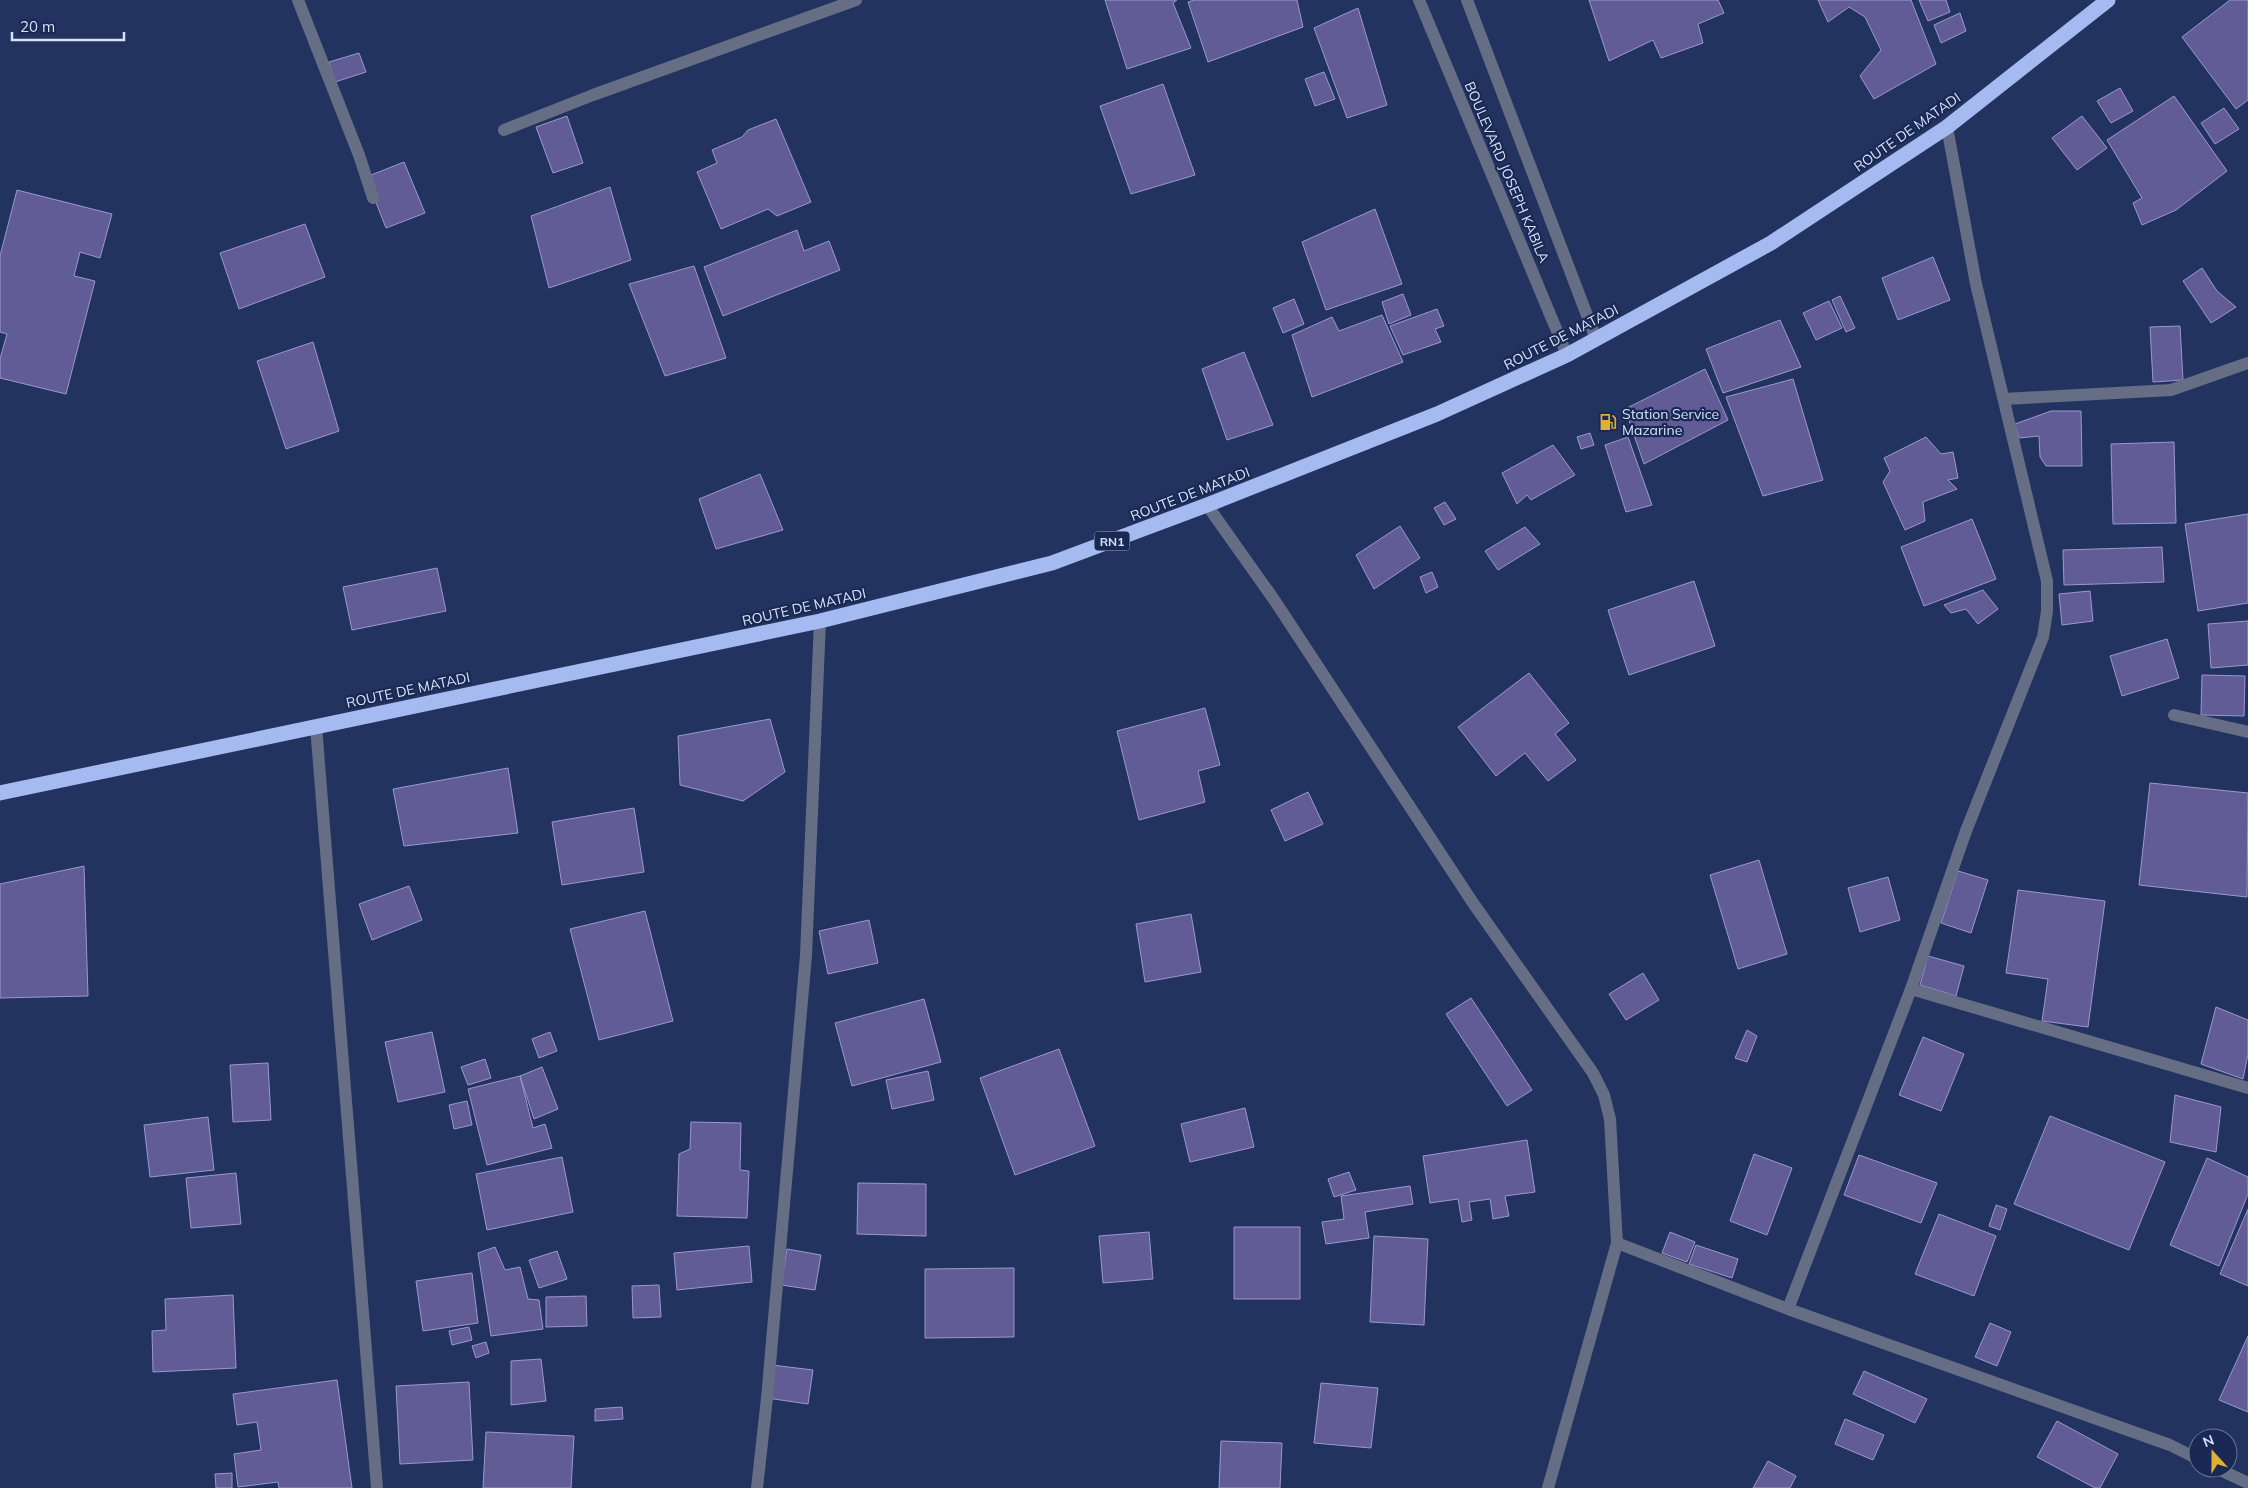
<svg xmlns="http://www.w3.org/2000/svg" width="2248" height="1488" viewBox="0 0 2248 1488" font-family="Mulish,sans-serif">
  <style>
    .building { fill: #615c95; stroke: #9b98cf }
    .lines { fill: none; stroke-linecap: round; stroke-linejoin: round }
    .lane { stroke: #656e84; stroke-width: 12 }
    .street { stroke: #656e84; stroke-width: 12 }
    .highway { stroke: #a4baf0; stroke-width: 15 }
    .labels { text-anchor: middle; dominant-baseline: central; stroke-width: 4.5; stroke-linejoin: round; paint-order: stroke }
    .shield { fill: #1a2953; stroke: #9eaaca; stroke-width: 1 }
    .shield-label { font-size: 12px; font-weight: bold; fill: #d6e2fd }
    .street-label { font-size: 14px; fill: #d6e2fd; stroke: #1a2953 }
    .poi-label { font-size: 14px; fill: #d6e2fd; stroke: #1a2953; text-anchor: start }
  </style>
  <rect width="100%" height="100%" fill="#23335f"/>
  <path class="building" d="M1105,0H1177L1173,3L1191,48L1127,69Z
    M1194,0H1297L1303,27L1208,62L1188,2Z
    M1589,0H1718L1724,13L1698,24L1703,43L1661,58L1653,40L1609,61Z
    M1818,0H1911L1936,64L1874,99L1860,76L1881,50L1865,17L1849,7L1828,22Z
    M1919,0H1946L1950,12L1928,21Z
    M2230,0H2248V100L2236,109L2182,37Z
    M1358,8L1387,105L1347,118L1314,28Z
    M1960,13L1966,31L1941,43L1934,25Z
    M359,53L366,72L335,82L329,62Z
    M1324,72L1335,99L1315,106L1305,79Z
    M1163,84L1195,175L1131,194L1100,106Z
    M2120,88L2133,111L2111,123L2097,101Z
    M2174,96L2227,171L2176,210L2142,225L2133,203L2142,198L2107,140Z
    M2224,108L2239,129L2215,144L2201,123Z
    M567,116L583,163L553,173L536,127Z
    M2082,116L2107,148L2077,170L2052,138Z
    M776,119L811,202L777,216L768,209L721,229L697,172L717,163L712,150L742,137L748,130Z
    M404,162L425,213L386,228L366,177Z
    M610,187L631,260L549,288L531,216Z
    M17,190L112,214L100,258L80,252L74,276L95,281L66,394L0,378V359L7,334L0,332V256Z
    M1375,209L1402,284L1326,310L1302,242Z
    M305,224L325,277L239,309L220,253Z
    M797,230L804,251L829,241L840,270L723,316L704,267Z
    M1933,257L1950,300L1898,320L1882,278Z
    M694,266L726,358L665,376L629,284Z
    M2202,268L2217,291L2236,307L2211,323L2183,281Z
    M1403,294L1411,315L1389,324L1382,302Z
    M1840,296L1855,328L1846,332L1832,300Z
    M1294,299L1304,324L1283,333L1273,308Z
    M1829,301L1842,328L1816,340L1803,313Z
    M1437,309L1444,326L1435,329L1441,342L1403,355L1390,326Z
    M1382,315L1403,362L1312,397L1292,335L1332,317L1339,331Z
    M1780,320L1801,367L1723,393L1706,349Z
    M2180,326L2183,380L2153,382L2150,327Z
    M313,342L339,431L286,449L257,361Z
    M1244,352L1273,425L1227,440L1202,369Z
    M1705,369L1728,420L1644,464L1625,409Z
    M1793,379L1823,480L1763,496L1726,397Z
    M2051,411H2081L2082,466H2046L2040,457L2039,436L2019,438L2015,424Z
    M1590,433L1594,445L1581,449L1577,437Z
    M1628,437L1652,505L1626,512L1605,445Z
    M1926,437L1941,454L1953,452L1958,478L1948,480L1957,489L1923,502L1925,521L1905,530L1883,482L1890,471L1884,458Z
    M2174,442L2176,523L2113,524L2111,444Z
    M1553,445L1575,475L1531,500L1527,495L1517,504L1502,473Z
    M760,474L783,530L716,549L699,499Z
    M1445,502L1456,519L1444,525L1434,508Z
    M2248,514V603L2198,611L2185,524Z
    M1972,519L1996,579L1924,606L1901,547Z
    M1400,526L1420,558L1374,589L1356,555Z
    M1525,527L1540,544L1498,570L1485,551Z
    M2162,547L2164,582L2064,585L2063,550Z
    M437,568L446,611L352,630L343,587Z
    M1432,572L1438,587L1426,593L1420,577Z
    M1694,581L1715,646L1629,675L1608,610Z
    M1983,590L1998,609L1978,624L1966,609L1951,613L1944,605Z
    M2090,591L2093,621L2062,625L2059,594Z
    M2248,621V665L2211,668L2208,624Z
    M2167,639L2179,678L2122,696L2110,656Z
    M1529,673L1569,723L1555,734L1576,760L1548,781L1525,753L1496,776L1458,727Z
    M2202,675L2245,676L2244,716L2201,715Z
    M1205,708L1220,765L1198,771L1205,802L1139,820L1117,731Z
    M770,719L785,772L743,801L680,785L678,736Z
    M508,768L518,833L404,846L393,789Z
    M2150,783L2248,793L2247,897L2139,885Z
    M1308,792L1323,824L1285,841L1271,810Z
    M634,808L644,872L562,885L552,822Z
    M1759,860L1787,954L1738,969L1710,875Z
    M84,866L88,996L0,998V884Z
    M1958,871L1988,880L1971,933L1941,923Z
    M1888,877L1900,920L1860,932L1848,888Z
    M409,886L422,920L372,940L359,904Z
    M2018,890L2105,901L2088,1027L2042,1021L2048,979L2006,973Z
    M645,911L673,1021L599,1040L570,929Z
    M1191,914L1201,972L1145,982L1136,924Z
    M869,920L878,963L828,974L819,931Z
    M1928,956L1964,966L1956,996L1920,985Z
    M1643,973L1659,1000L1626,1020L1609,994Z
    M1471,998L1532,1090L1507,1106L1446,1014Z
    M924,999L941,1062L852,1086L835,1023Z
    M2216,1007L2248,1020V1054L2243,1079L2201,1064Z
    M1747,1030L1757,1036L1747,1062L1735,1058Z
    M432,1032L445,1092L398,1102L385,1042Z
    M550,1032L557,1051L539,1058L532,1039Z
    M1923,1037L1964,1054L1941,1111L1899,1095Z
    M1059,1049L1095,1146L1015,1175L980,1078Z
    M485,1059L491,1078L468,1085L461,1067Z
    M268,1063L271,1120L233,1122L230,1065Z
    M542,1067L558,1109L534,1119L520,1076Z
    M928,1071L934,1100L892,1109L886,1080Z
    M520,1076L533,1128L545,1124L552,1148L487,1165L468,1089Z
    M2175,1095L2221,1107L2216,1152L2170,1142Z
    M467,1101L472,1125L454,1129L449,1105Z
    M1245,1108L1254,1147L1190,1162L1181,1124Z
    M2050,1116L2165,1162L2129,1250L2014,1204Z
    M208,1117L214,1170L150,1177L144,1125Z
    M691,1122L741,1123L740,1170L749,1171L747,1218L677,1216L679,1154L690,1149Z
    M1527,1140L1535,1192L1505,1196L1509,1216L1493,1219L1490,1199L1469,1202L1472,1220L1462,1222L1458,1199L1430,1203L1423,1156Z
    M1754,1154L1792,1168L1767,1235L1730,1221Z
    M1859,1155L1937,1183L1921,1223L1844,1195Z
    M562,1157L573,1212L487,1230L476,1174Z
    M2207,1158L2248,1177V1194L2219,1266L2170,1245Z
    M1349,1172L1356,1190L1334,1197L1328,1179Z
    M236,1173L241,1224L191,1228L186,1178Z
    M858,1183L926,1184V1236L857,1234Z
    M1410,1186L1413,1204L1365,1212L1369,1238L1326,1244L1322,1222L1344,1219L1341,1196Z
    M1996,1205L2007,1209L2000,1230L1989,1226Z
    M2248,1209V1286L2220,1274Z
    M1939,1214L1996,1236L1974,1296L1915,1274Z
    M1234,1227H1300V1299H1234Z
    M1149,1232L1153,1279L1103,1283L1099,1236Z
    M1670,1232L1695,1242L1687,1262L1662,1253Z
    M1374,1236L1428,1239L1424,1325L1370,1322Z
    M1696,1245L1738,1259L1732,1278L1689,1264Z
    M749,1246L752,1282L677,1290L674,1253Z
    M495,1247L505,1270L520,1267L528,1299L539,1300L543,1329L491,1336L478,1253Z
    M787,1249L821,1255L815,1290L781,1285Z
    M557,1251L567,1279L539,1288L529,1260Z
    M1014,1268V1337L925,1338V1269Z
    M472,1273L478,1323L423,1331L416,1281Z
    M659,1285L661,1317L633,1318L632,1286Z
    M233,1295L236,1368L153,1372L152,1331L166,1330L165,1299Z
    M586,1296L587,1326L546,1327V1297Z
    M1990,1323L2011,1332L1997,1366L1975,1357Z
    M469,1327L472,1340L452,1345L449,1331Z
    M2248,1336V1412L2219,1400Z
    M486,1342L489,1353L476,1358L472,1346Z
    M541,1359L546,1401L511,1405V1361Z
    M772,1365L813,1370L808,1404L767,1398Z
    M1864,1371L1927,1399L1915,1423L1853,1394Z
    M337,1380L352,1488H279L278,1482L238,1487L234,1454L261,1450L257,1422L237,1425L233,1394Z
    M469,1382L473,1460L400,1464L396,1386Z
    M1321,1383L1378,1388L1371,1448L1314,1443Z
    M622,1407L623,1419L595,1421V1409Z
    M1845,1419L1884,1435L1873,1460L1835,1444Z
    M2057,1421L2118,1454L2100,1488H2095L2037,1457Z
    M486,1432L574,1436L571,1488H483Z
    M1221,1441L1282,1443L1280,1488H1219Z
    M2228,1443L2236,1448L2228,1461Z
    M1768,1461L1796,1476L1790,1488H1753Z
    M232,1473V1488H216L215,1474Z"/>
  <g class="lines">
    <path class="lane" d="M298,0L359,155L373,198
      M504,130L593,95L856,0"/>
    <path class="street" d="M1419,0L1567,355
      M1467,0L1596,339
      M2004,399L2171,390L2248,363
      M1207,505L1275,601L1473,903L1593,1073L1604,1095L1610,1119L1617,1243L1788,1309L2170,1445L2198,1459
      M2174,715L2248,732
      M316,726L377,1488
      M1911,989L2248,1088
      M1788,1309L1911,989L1966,831L2043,637L2047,611V581L1976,284L1947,127
      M2216,1468L2248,1483
      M757,1488L767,1398L806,955L820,621
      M1548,1488L1617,1243"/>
    <path class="highway" d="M0,793L820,621L1052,563L1207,505L1437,414L1567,355L1771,243L1947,127L2108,0"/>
  </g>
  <defs>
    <g id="fuel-bare" transform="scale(1.35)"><path d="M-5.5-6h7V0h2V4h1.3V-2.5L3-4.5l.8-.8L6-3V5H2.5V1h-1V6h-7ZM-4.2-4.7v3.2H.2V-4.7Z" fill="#dfb034" stroke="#1a2953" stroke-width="2.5" paint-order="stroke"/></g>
  </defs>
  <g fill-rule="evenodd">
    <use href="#fuel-bare" x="1608" y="422"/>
  </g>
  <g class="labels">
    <rect class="shield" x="1094.5" y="531.5" width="35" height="19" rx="4"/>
    <g class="shield-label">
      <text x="1112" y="541">RN1</text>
    </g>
    <g class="street-label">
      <text transform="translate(1907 132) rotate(-35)">ROUTE DE MATADI</text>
      <text transform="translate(1507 172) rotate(67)">BOULEVARD JOSEPH KABILA</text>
      <text transform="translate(1561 337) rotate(-27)">ROUTE DE MATADI</text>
      <text transform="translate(1190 494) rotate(-21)">ROUTE DE MATADI</text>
      <text transform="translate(804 607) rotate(-13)">ROUTE DE MATADI</text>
      <text transform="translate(408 690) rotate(-12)">ROUTE DE MATADI</text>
    </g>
    <g class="poi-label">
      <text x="1622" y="414">Station Service<tspan x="1622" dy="16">Mazarine</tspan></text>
    </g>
  </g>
  <g transform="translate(2213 1453) rotate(339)"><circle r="24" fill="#1a2953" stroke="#657397"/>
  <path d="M0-4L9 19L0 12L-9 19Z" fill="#dfb034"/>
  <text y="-8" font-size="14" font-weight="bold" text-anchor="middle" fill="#d6e2fd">N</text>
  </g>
  <path d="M12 32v8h112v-8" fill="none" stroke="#d6e2fd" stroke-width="2.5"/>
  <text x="20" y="32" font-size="15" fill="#d6e2fd" stroke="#1a2953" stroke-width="4" paint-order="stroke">20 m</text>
</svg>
